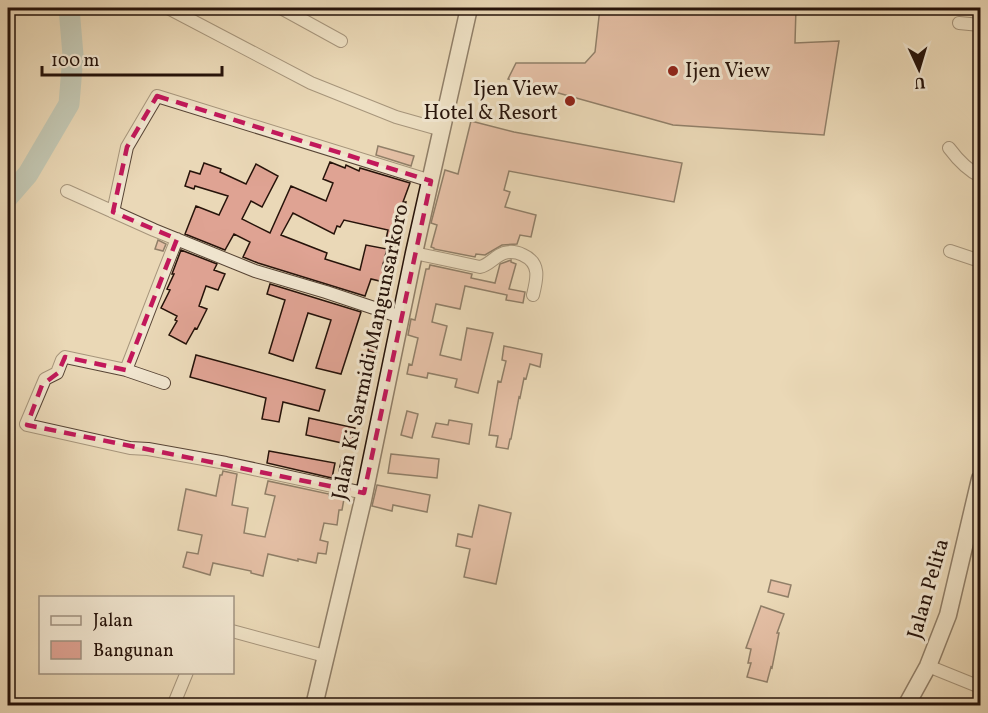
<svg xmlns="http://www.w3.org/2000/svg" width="988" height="713" viewBox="0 0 988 713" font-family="Vollkorn,serif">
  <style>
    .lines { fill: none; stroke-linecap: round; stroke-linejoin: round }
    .river { stroke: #99b9b5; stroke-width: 21 }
    .building { fill: #dfa393; stroke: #26130a; stroke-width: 1.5 }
    .street-casing { stroke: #574435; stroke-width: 14 }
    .secondary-casing { stroke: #26130a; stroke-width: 19 }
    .street { stroke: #f1e6d0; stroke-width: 12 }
    .secondary { stroke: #f1e6d0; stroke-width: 16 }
    .marked { fill: none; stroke: #c2185b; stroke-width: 4.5; stroke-dasharray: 12 8; stroke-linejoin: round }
    .poi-dot { fill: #8f2418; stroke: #f1e6d0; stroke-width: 2 }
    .labels { text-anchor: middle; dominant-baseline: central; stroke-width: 6; stroke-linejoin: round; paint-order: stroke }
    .poi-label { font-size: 21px; fill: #26130a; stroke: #f1e6d0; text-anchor: start }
    .street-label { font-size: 21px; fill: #26130a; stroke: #f1e6d0 }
  </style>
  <rect width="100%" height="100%" fill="#ead8b7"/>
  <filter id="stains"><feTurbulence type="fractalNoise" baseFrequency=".00333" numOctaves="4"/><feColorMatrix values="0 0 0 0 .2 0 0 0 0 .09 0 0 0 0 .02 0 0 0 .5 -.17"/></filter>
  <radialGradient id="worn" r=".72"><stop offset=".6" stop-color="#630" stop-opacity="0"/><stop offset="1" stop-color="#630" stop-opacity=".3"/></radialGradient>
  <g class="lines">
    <path class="river" d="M8,197L28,174L69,104L73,55L69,8"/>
  </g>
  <path class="building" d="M600,8H796L795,43L839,41L824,135L673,125L508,79L516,63H585L595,52Z
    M471,121L514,132L682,163L674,202L509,171L504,190L510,192L505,207L536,215L531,237L520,235L517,244L502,245L485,255L476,254L475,257L434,249V248L431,247L437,225L431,223L445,170L458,174Z
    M378,146L414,156L411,166L376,155Z
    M330,162L345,168L346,165L359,171L360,168L410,183L403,202H406L401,220H404L397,247L385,244L388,230L344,220L340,227L337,226L334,234L293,213L281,235L327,253L325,259L360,270L366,245L387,249L382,268H386L385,273L390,274L388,283L371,279L365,296L258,263L243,257L250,242L234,234L225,250L185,234L196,206L219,215L228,196L195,186L194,189L185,186L190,171L200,174L204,163L221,169L220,172L246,184L256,164L278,176L262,207L251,201L242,219L270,233L291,186L326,201L333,183L323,179Z
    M158,240L166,244L163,251L155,249Z
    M181,250L217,264L214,270L225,274L218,290L206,286L199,306L207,309L197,329L195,328L186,344L169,335L177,321L175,320L177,316L161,308L170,290L167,289L174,274H172Z
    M511,260V262L516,264L509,289L525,292L523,303L506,300L507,295L465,286L460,309L436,304L432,322L447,326L440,355L461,360L467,328L493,333L478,393L455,387L457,379L428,373L427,378L407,374L409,364L412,365L418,338L408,335L411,319L415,320L426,269H429L430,265L472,274L471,278L495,283L500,264Z
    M270,284L361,312L341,374L316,368L331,320L308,313L293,361L269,353L285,300L267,294Z
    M375,317L384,320L376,353L368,351Z
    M504,346L542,354L540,367L530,364L526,379L524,378L520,398L519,397L511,439H510L508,449L496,447L498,436L489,435L498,381L501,382L506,361L502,360Z
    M196,355L325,390L319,411L283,402L279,422L262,419L266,398L190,377Z
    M407,411L418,414L412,438L401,435Z
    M309,418L355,428L351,445L306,435Z
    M449,420L472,424L469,444L432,437L436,423L448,425Z
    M269,451L335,463L332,478L267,463Z
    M391,454L439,459L437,478L388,473Z
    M342,458L351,460L348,473L339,471Z
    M223,471L237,474L232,505L248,508L244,533L265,537L275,496L265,494L268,481L329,494V497L344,499L342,510H339L337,525L324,523L320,540L328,542L326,554L318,553L316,563L298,559V561L268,554L263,576L251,573V571L213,563L210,575L183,567L187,552L198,554L202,535L178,530L186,489L216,496L220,475H222Z
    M377,485L430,495L427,512L393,505L392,511L372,506Z
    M479,505L511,513L496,584L464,577L470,549L456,546L458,534L472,537Z
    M771,580L791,585L788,597L768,592Z
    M761,606L784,614L777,633H779L772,668L771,667L767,682L747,677L751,663H748L751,649L746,648Z"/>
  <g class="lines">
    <g class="street-casing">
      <path id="street" d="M168,8L311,83L396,117L442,130
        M281,8L341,41
        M959,23L980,25
        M949,148C958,160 967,170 980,176
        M67,191L154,230L255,271L326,292L401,317
        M113,212L127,147L157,96L431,181
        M950,251L980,261
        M414,253L480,267C489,265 495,256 504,253C510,251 517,252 523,255C541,263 537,279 533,295
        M126,370C143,327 159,283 177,239
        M164,383L126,370L65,357L62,360L57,373L45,379L26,424L27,425L130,448L148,449L226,463L364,493
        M232,631L325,656
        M928,666L980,687
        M173,706L187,672"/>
    </g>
    <g class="secondary-casing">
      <path id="secondary" d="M314,706L363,500L414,253L469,8
        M906,706L928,666L948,615L980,479"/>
    </g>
    <use href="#street" class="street"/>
    <use href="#secondary" class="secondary"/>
  </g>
  <path d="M0 0H988V713H0ZM157,96L431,181L364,493L27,425L42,385L58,373L65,357L126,370L177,239L113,212L127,147Z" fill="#ead8b7" fill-opacity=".55" fill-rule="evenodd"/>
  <path class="marked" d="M157,96L431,181L364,493L27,425L42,385L58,373L65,357L126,370L177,239L113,212L127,147Z"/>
  <g class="poi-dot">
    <circle cx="673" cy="71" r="6"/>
    <circle cx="570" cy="101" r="6"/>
  </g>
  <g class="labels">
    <g class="poi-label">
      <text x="685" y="71">Ijen View</text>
      <text x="558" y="89" text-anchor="end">Ijen View<tspan x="558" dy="24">Hotel &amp; Resort</tspan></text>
    </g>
    <g class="street-label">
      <text transform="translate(371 352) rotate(-78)">Jalan Ki Sarmidi Mangunsarkoro</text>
      <text transform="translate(929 589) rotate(-74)">Jalan Pelita</text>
    </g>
  </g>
  <rect width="988" height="713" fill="none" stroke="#ead8b7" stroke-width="30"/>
  <rect x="9" y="9" width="970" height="695" fill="none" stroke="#26130a" stroke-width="3"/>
  <rect x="15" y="15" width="958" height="683" fill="none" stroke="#26130a" stroke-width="1.5"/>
  <rect x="39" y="596" width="195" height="78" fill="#f1e6d0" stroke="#a09281" stroke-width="1.5"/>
  <rect x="51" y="616" width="30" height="9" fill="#f1e6d0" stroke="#a09281" stroke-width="1.5"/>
  <text x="93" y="626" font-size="18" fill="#26130a">Jalan</text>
  <rect x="51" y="641" width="30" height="18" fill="#dfa393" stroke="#a09281" stroke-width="1.5"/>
  <text x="93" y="656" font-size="18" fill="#26130a">Bangunan</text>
  <g transform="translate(919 69) rotate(176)" stroke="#f1e6d0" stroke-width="4.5" paint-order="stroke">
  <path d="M0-4.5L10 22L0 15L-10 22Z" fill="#26130a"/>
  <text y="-9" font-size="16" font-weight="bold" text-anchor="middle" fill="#26130a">U</text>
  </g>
  <path d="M42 66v9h180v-9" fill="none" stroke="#26130a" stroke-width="3"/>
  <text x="51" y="66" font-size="18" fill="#26130a" stroke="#f1e6d0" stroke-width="4.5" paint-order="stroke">100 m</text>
  <rect width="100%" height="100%" filter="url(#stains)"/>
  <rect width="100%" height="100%" fill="url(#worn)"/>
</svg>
